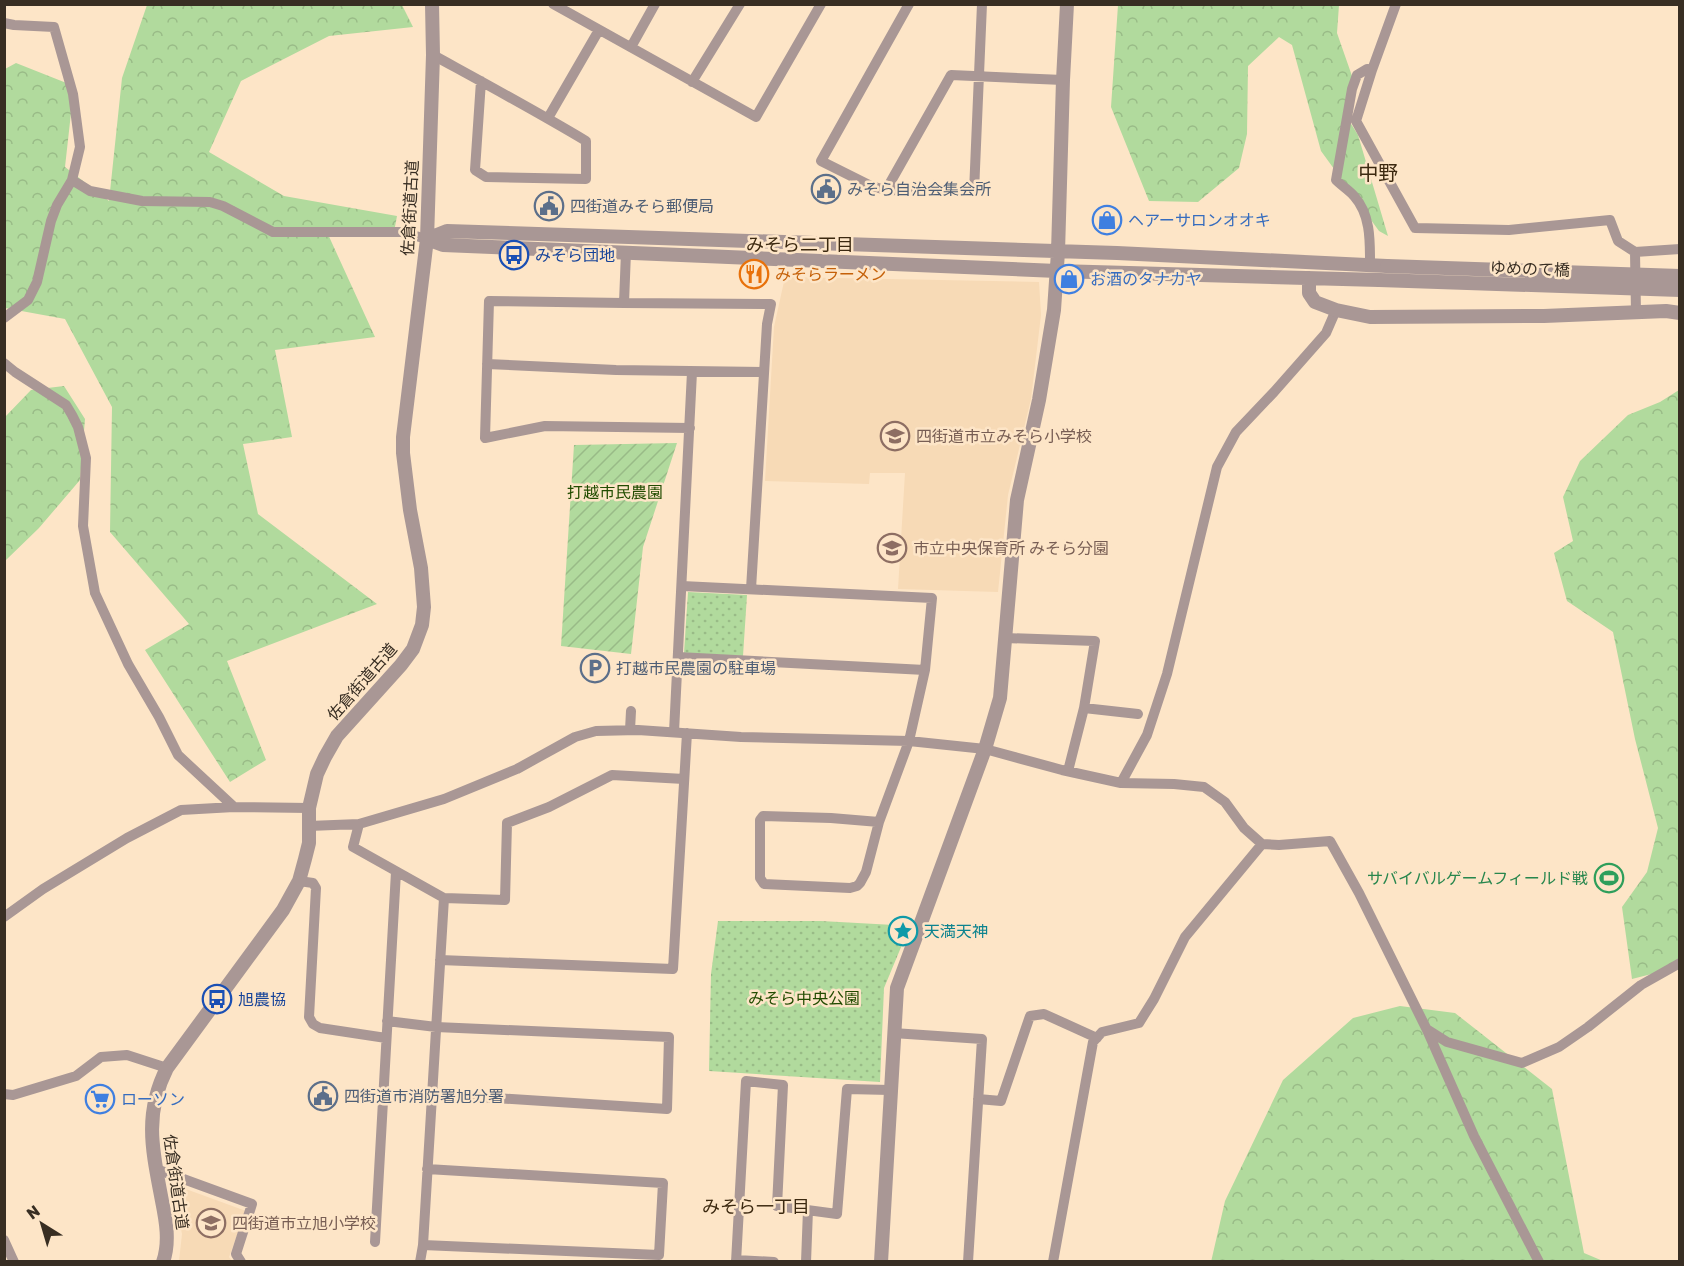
<svg xmlns="http://www.w3.org/2000/svg" width="1684" height="1266" viewBox="0 0 1684 1266" font-family="Rubik,'Noto Sans JP',sans-serif">
  <style>
    .built { fill: #f7dab6 }
    .grass { fill: url(#grass-dots) }
    .forest { fill: url(#forest-crowns) }
    .garden { fill: url(#garden-furrows) }
    .lines { fill: none; stroke-linecap: round; stroke-linejoin: round }
    .minor { stroke: #a99795; stroke-width: 10 }
    .tertiary { stroke: #a99795; stroke-width: 14 }
    .tertiary-bridge { stroke: #a99795; stroke-width: 14 }
    .labels { text-anchor: middle; dominant-baseline: central; stroke-width: 5; stroke-linejoin: round; paint-order: stroke }
    .service-label { font-size: 16px; fill: #4e5e75; stroke: #fde5c7; text-anchor: start }
    .street-label { font-size: 16px; fill: #382e23; stroke: #fde5c7 }
    .shop-label { font-size: 16px; fill: #366cbe; stroke: #fde5c7; text-anchor: start }
    .transit-label { font-size: 16px; fill: #164399; stroke: #fde5c7; text-anchor: start }
    .food-label { font-size: 16px; fill: #c56008; stroke: #fde5c7; text-anchor: start }
    .education-label { font-size: 16px; fill: #785e54; stroke: #fde5c7; text-anchor: start }
    .park-label { font-size: 16px; fill: #224c01; stroke: #fde5c7 }
    .leisure-label { font-size: 16px; fill: #27864d; stroke: #fde5c7; text-anchor: end }
    .culture-label { font-size: 16px; fill: #0d838f; stroke: #fde5c7; text-anchor: start }
    .neighbourhood-label { font-size: 18px; fill: #3c2910; stroke: #fde5c7 }
    .quarter-label { font-size: 20px; fill: #3c2910; stroke: #fde5c7 }
  </style>
  <defs>
    <pattern id="grass-dots" width="8" height="8" patternUnits="userSpaceOnUse" patternTransform="scale(1.5)"><rect width="8" height="8" fill="#b1da9d"/><path d="M2 2h.1M6 6h.1" fill="none" stroke="#99bb87" stroke-width="1.8" stroke-linecap="round"/></pattern>
    <pattern id="forest-crowns" width="20" height="18" patternUnits="userSpaceOnUse" patternTransform="scale(1.5)"><rect width="20" height="18" fill="#b1da9d"/><path d="M2 6a3 3 0 1 1 6 0M12 15a3 3 0 1 1 6 0" fill="none" stroke="#99bb87"/></pattern>
    <pattern id="garden-furrows" width="10" height="10" patternUnits="userSpaceOnUse" patternTransform="scale(1.5)"><rect width="10" height="10" fill="#b1da9d"/><path d="M-1 1l2-2M0 10L10 0M9 11l2-2" fill="none" stroke="#99bb87"/></pattern>
  </defs>
  <rect width="100%" height="100%" fill="#fde5c7"/>
  <path class="built" d="M785,277L1039,282L1041,315L1031,399L1008,495L998,592L898,589L905,473H870L869,484L765,481L774,327Z
    M183,1188L246,1211L229,1257L232,1261H179L182,1234L173,1189Z"/>
  <path class="grass" d="M688,592L747,595L743,656L684,653Z
    M718,921H821L894,925L892,937L904,940L884,988L880,1082L709,1071L711,974Z"/>
  <path class="forest" d="M147,5H402L413,27L329,36L241,81L209,152L284,196L397,216L394,232L326,230L375,337L275,350L292,437L243,444L258,514L377,604L227,661L266,760L230,782L145,650L189,624L110,532L112,407L65,319L5,308V69L16,63L74,86L65,167L109,201L122,78Z
    M1118,5H1339L1337,33L1352,76L1348,119L1358,135L1388,236L1379,231L1321,151L1292,45L1279,37L1248,66L1247,134L1239,168L1198,202L1149,201L1111,107Z
    M64,386L85,419L80,480L39,528L5,561V417L31,390Z
    M1679,390V967L1632,979L1622,907L1647,872L1658,828L1635,739L1613,632L1567,601L1554,553L1573,541L1563,497L1580,461L1628,415L1660,402Z
    M1400,1006L1455,1013L1552,1089L1584,1253L1603,1261L1211,1262L1225,1201L1283,1080L1353,1018Z"/>
  <path class="garden" d="M677,443L643,547L631,654L561,646L574,445Z"/>
  <g class="lines">
    <path class="minor" d="M553,4L756,117L821,4
      M909,4L821,161L871,186L886,190L974,192L982,4
      M1396,4L1372,70L1356,121L1415,228L1509,230L1610,220L1618,241L1635,252L1680,249
      M4,23L14,25L54,27L73,94L80,147L72,180L57,205L51,221L37,282L28,300L4,318
      M631,47L655,4
      M433,55C484,83 536,111 586,141V179L486,177L475,170L481,81
      M692,82L740,4
      M548,118L599,30
      M72,180L90,191L142,201L210,202L223,206L273,232H401L427,239
      M886,190L951,75L1063,80
      M1635,252L1636,313
      M1370,265C1370,241 1371,215 1354,196C1349,190 1342,186 1336,180L1352,89L1357,75L1367,69L1372,70
      M624,303L626,252
      M4,363L15,372L66,405L72,415L78,427L86,458L83,526L95,593L128,664L159,717L178,755L234,807
      M487,364L616,370L764,372
      M690,428L545,426L485,438L489,301L624,303L771,304L767,324L751,589
      M682,586L932,598L925,670L909,741L985,749L1062,770L1121,783L1174,784L1204,787L1225,802L1244,828L1262,844L1279,845L1330,841L1359,893L1427,1030L1474,1136L1539,1262
      M1005,638L1095,641L1084,708L1068,771
      M678,657L925,670
      M1084,708L1138,714
      M630,730L631,711
      M674,732L692,372
      M1121,783L1147,735L1167,674L1217,467L1236,432L1274,392L1326,333L1336,310
      M359,824L353,847L444,898L505,900L507,823L549,807L612,775L684,779
      M309,826L359,824L444,799L517,769L575,737L596,731L638,730L741,737L909,741L879,822L866,872L860,883L857,886L850,888L764,884L760,878V820L763,816L831,818L879,822
      M299,881L313,883L316,888L309,1017L313,1024L320,1028L386,1038
      M4,917L43,889L127,838L181,810L234,807L309,808
      M440,960L673,969L687,733
      M387,1021L436,1027L669,1037L667,1109L432,1094
      M1428,1030L1447,1042L1522,1063L1559,1047L1588,1027L1641,985L1680,963
      M893,1033L982,1039L968,1262
      M4,1094L13,1095L76,1076L101,1057L127,1055L167,1068
      M978,1099L1001,1101L1030,1016L1044,1014L1097,1038
      M156,1169L252,1204L236,1254L241,1262
      M4,1240L14,1262
      M375,1242L396,872
      M423,1245L659,1255L663,1183L427,1169
      M736,1260L774,1262
      M420,1262L423,1245L444,898
      M736,1262L746,1081L783,1085L777,1206L837,1214L847,1089L890,1090
      M806,1262L808,1210
      M1053,1262L1093,1042L1102,1032L1139,1023L1154,999L1185,937L1262,844"/>
    <path class="tertiary" d="M427,239L447,231L1117,253L1387,266
      M427,239L443,245L1057,271L1379,280
      M1309,278V293L1315,302L1336,310L1370,317L1544,316L1666,311L1680,313
      M163,1262C170,1242 166,1221 162,1201C153,1153 143,1115 167,1068L283,910L299,881L305,859L309,843V808L317,774L325,757L337,736L401,665L413,649L422,625L424,607L421,568L410,510L403,453V437L427,239L433,55L432,4
      M881,1262L897,988L985,749L1000,698L1017,500L1039,400L1054,310L1058,252L1063,80L1067,4"/>
    <path class="tertiary-bridge" d="M1387,266L1680,276
      M1379,280L1680,290"/>
  </g>
  <defs>
    <g id="civic-ring" transform="scale(1.5)"><circle r="9.5" fill="#fde5c7" stroke="#5c6f8a" stroke-width="1.5"/><path d="M-.6-6.5H3V-4.5H.6V-3L4-1V1h2V6H-6V1h2V-1L-.6-3ZM-1.2 2.5V6h2.4V2.5Z" fill="#5c6f8a"/></g>
    <g id="shop-ring" transform="scale(1.5)"><circle r="9.5" fill="#fde5c7" stroke="#3f7fe0" stroke-width="1.5"/><path d="M-5-2.5h2.3a2.7 3.5 0 0 1 5.4 0H5L5.5 6h-11ZM-1.5-2.5h3a1.5 2.3 0 0 0-3 0Z" fill="#3f7fe0"/></g>
    <g id="bus-ring" transform="scale(1.5)"><circle r="9.5" fill="#fde5c7" stroke="#1a4fb4" stroke-width="1.5"/><path d="M-5-6H5V4H4V6H2V4H-2V6H-4V4H-5ZM-3.5-4V0h7V-4ZM-3.5 1.2v1.5H-2V1.2ZM2 1.2v1.5H3.5V1.2Z" fill="#1a4fb4"/></g>
    <g id="restaurant-ring" transform="scale(1.5)"><circle r="9.5" fill="#fde5c7" stroke="#e8710a" stroke-width="1.5"/><path d="M-5-6h1v4h1v-4h1v4h1v-4h1v5L-1.5 .5V6h-2V.5L-5-1ZM5-6V6H3V1.5H1.5Q1.5-4 5-6Z" fill="#e8710a"/></g>
    <g id="school-ring" transform="scale(1.5)"><circle r="9.5" fill="#fde5c7" stroke="#8d6e63" stroke-width="1.5"/><path d="M0-5L7-2L0 1L-7-2ZM-4 1L0 2.5L4 1V4Q0 6-4 4Z" fill="#8d6e63"/></g>
    <g id="parking-ring" transform="scale(1.5)"><circle r="9.5" fill="#fde5c7" stroke="#5c6f8a" stroke-width="1.5"/><path d="M-3.5-5.5H1a3.5 3.5 0 0 1 0 7H-1V5.5H-3.5ZM-1-3.4V-.6H.8a1.4 1.4 0 0 0 0-2.8Z" fill="#5c6f8a"/></g>
    <g id="stadium-ring" transform="scale(1.5)"><circle r="9.5" fill="#fde5c7" stroke="#2e9e5b" stroke-width="1.5"/><path d="M0-5a6.5 5 0 1 0 0 10a6.5 5 0 1 0 0-10ZM-3.5-1.8h7v3.6h-7Z" fill="#2e9e5b"/></g>
    <g id="sight-ring" transform="scale(1.5)"><circle r="9.5" fill="#fde5c7" stroke="#0f9aa8" stroke-width="1.5"/><path d="M0-6L1.8-2.2L6-1.7L2.9 1.2L3.7 5.4L0 3.3L-3.7 5.4L-2.9 1.2L-6-1.7L-1.8-2.2Z" fill="#0f9aa8"/></g>
    <g id="supermarket-ring" transform="scale(1.5)"><circle r="9.5" fill="#fde5c7" stroke="#3f7fe0" stroke-width="1.5"/><path d="M-6-5.5h2.5l.6 2H6L4.5 2H-2.5L-4.4-4H-6ZM-1.5 3.2a1.3 1.3 0 1 0 .1 0ZM3 3.2a1.3 1.3 0 1 0 .1 0Z" fill="#3f7fe0"/></g>
  </defs>
  <g fill-rule="evenodd">
    <use href="#civic-ring" x="826" y="189"/>
    <use href="#civic-ring" x="549" y="206"/>
    <use href="#shop-ring" x="1107" y="220"/>
    <use href="#bus-ring" x="514" y="255"/>
    <use href="#restaurant-ring" x="754" y="274"/>
    <use href="#shop-ring" x="1069" y="279"/>
    <use href="#school-ring" x="895" y="436"/>
    <use href="#school-ring" x="892" y="548"/>
    <use href="#parking-ring" x="595" y="668"/>
    <use href="#stadium-ring" x="1609" y="878"/>
    <use href="#sight-ring" x="903" y="931"/>
    <use href="#bus-ring" x="217" y="999"/>
    <use href="#civic-ring" x="323" y="1096"/>
    <use href="#supermarket-ring" x="100" y="1099"/>
    <use href="#school-ring" x="211" y="1223"/>
  </g>
  <g class="labels">
    <g class="service-label">
      <text x="847" y="189">みそら自治会集会所</text>
      <text x="570" y="206">四街道みそら郵便局</text>
      <text x="616" y="668">打越市民農園の駐車場</text>
      <text x="344" y="1096">四街道市消防署旭分署</text>
    </g>
    <g class="street-label">
      <text transform="translate(410 208) rotate(-87)">佐倉街道古道</text>
      <text transform="translate(1530 269) rotate(2)">ゆめのて橋</text>
      <text transform="translate(362 682) rotate(-49)">佐倉街道古道</text>
      <text transform="translate(176 1182) rotate(82)">佐倉街道古道</text>
    </g>
    <g class="shop-label">
      <text x="1128" y="220">ヘアーサロンオオキ</text>
      <text x="1090" y="279">お酒のタナカヤ</text>
      <text x="121" y="1099">ローソン</text>
    </g>
    <g class="transit-label">
      <text x="535" y="255">みそら団地</text>
      <text x="238" y="999">旭農協</text>
    </g>
    <g class="food-label">
      <text x="775" y="274">みそらラーメン</text>
    </g>
    <g class="education-label">
      <text x="916" y="436">四街道市立みそら小学校</text>
      <text x="913" y="548">市立中央保育所 みそら分園</text>
      <text x="232" y="1223">四街道市立旭小学校</text>
    </g>
    <g class="park-label">
      <text x="615" y="492">打越市民農園</text>
      <text x="804" y="998">みそら中央公園</text>
    </g>
    <g class="leisure-label">
      <text x="1588" y="878">サバイバルゲームフィールド戦</text>
    </g>
    <g class="culture-label">
      <text x="924" y="931">天満天神</text>
    </g>
    <g class="neighbourhood-label">
      <text x="800" y="245">みそら二丁目</text>
      <text x="756" y="1207">みそら一丁目</text>
    </g>
    <g class="quarter-label">
      <text x="1378" y="173">中野</text>
    </g>
  </g>
  <rect width="1684" height="1266" fill="none" stroke="#382e23" stroke-width="12"/>
  <g transform="translate(42 1224) rotate(323)" stroke="#fde5c7" stroke-width="4.5" paint-order="stroke">
  <path d="M0-4.5L10 22L0 15L-10 22Z" fill="#382e23"/>
  <text y="-9" font-size="16" font-weight="bold" text-anchor="middle" fill="#382e23">N</text>
  </g>
</svg>
